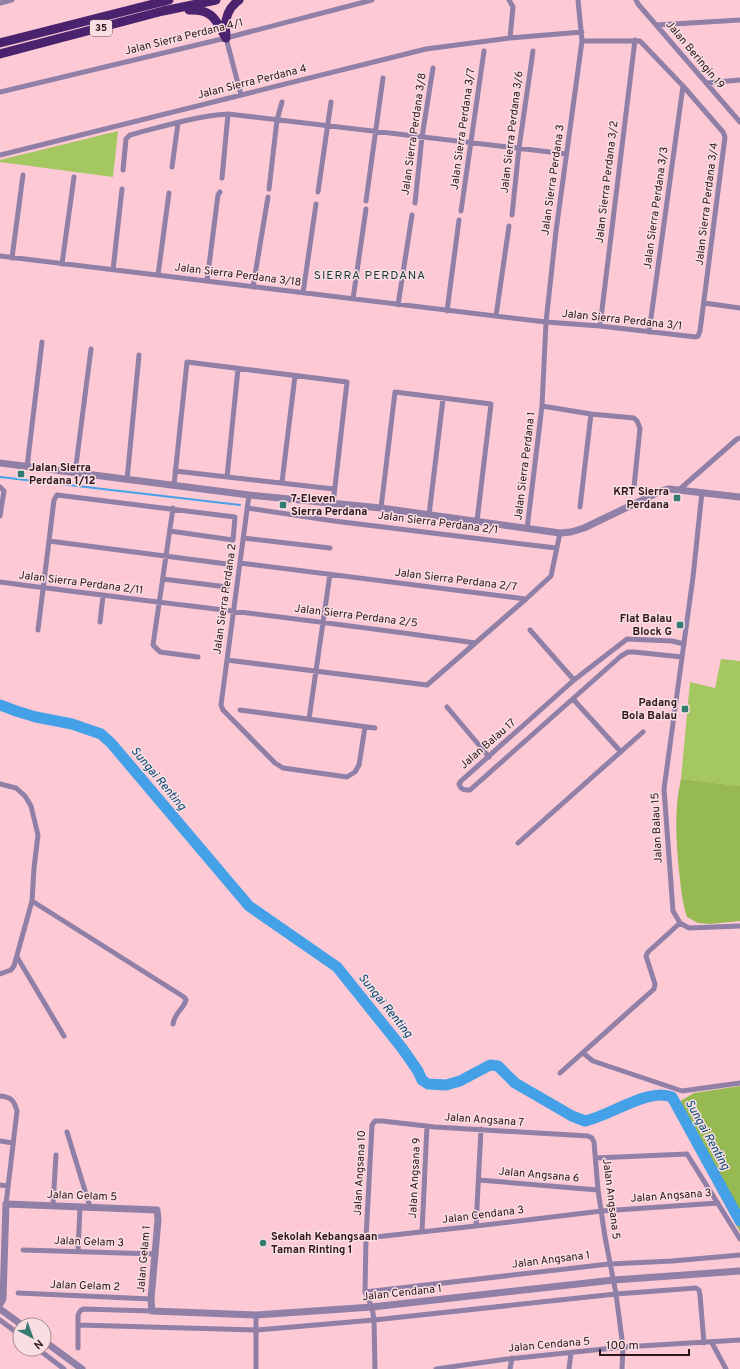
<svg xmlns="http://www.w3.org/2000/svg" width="740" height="1369" viewBox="0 0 740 1369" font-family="Overpass,sans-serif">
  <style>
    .green { fill: #a5c761 }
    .forest { fill: #97b952 }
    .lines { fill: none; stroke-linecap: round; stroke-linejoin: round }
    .stream { stroke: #44a1e8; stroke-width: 2 }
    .river { stroke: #44a1e8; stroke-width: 11 }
    .minor { stroke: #907fa6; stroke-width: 5 }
    .tertiary { stroke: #907fa6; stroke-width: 7 }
    .trunk { stroke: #4a226e; stroke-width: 9 }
    .poi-dot { fill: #347b72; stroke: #f9dee3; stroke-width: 1.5 }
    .labels { text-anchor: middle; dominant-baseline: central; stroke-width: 3; stroke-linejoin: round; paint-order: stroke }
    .shield { fill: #f9dee3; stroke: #6a5157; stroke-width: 1 }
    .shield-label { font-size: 10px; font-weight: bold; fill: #2c151b }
    .street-label { font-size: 11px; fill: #2c151b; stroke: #f9dee3 }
    .poi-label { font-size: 11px; font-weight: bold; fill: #2c151b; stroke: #f9dee3; text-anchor: start }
    .neighbourhood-label { font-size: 12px; letter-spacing: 1px; fill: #1a3b37; stroke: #f9dee3 }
    .water-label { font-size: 12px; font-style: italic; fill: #004a77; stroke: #f9dee3 }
  </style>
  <rect width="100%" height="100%" fill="#fdc9d4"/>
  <path class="green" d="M118,131L113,177L0,162V160Z
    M721,659L740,661V786L681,779L690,682L715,688Z"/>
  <path class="forest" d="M681,779L740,786V921L711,924L698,923L687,917C682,902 681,887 679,871C676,841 674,808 681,779Z
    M740,1086V1232L672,1106L694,1093Z"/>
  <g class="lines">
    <path class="stream" d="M0,477L240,505"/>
    <path class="river" d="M0,705L16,711L36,717L72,724L101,734L111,743L249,906L337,967L402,1048L418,1071L422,1080L428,1084L446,1085L460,1081L490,1065L498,1066L515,1083L572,1116L585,1121C610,1116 649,1087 672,1097L740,1221"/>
    <path class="minor" d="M509,0L513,7L510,38
      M636,0L638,4L740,122
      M0,3L12,0
      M657,25L740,20
      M226,38L241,95
      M706,83L740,80
      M0,92L226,38L372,0
      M557,153L566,154
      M0,155L426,49L510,38L582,32
      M172,167L178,123
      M123,170L126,139L130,135C161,127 195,116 228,114L550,152
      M222,178L228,114
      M269,189L277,120L282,102
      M318,192L331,102
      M366,201L383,78
      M415,203L422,137L433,68
      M461,211L484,51
      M512,215L519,148L533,51
      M0,256L546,322L600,326L696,337L698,336L700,331L725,137L723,132L683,86L640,41H582
      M12,258L23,175
      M62,264L74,177
      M113,270L122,189
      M158,275L169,193
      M207,281L218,195L220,192
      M253,287L268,197
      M303,293L316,204
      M353,299L366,209
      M704,303L740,308
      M398,305L412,215
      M447,311L459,220
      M496,316L509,226
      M600,326L635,40
      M649,332L683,86
      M542,406L591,414L634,418L637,421L640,428L634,487
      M27,467L42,342
      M175,471L334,489
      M75,473L91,349
      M227,477L238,369
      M127,480L139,355
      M282,482L295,376
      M174,485L187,362L347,382L333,504
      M0,487L4,491L0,516
      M680,489L737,439L740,438
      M702,492L693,577L664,789L673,911L680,923L689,928L740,926
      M249,495L221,705L223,710L275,763L283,768L347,777L355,772L359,765L365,727
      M580,507L591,414
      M173,508L153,645L160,652L198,657
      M247,508L334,521L556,548
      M381,508L395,392L491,404L477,521
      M429,515L443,399
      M527,529L542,406L546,322L556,231L582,41L578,0
      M243,538L330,548
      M49,541L227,564L230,566L228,586L227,587L163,579
      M240,563L526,599L551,576L560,533
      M0,582C158,603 317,620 475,643
      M100,622L103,596
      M38,630L54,500L57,495L235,517L233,540L170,531
      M530,630L574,680
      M682,657L634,652H628L621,656L470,790C464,790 461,790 459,784L461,781L574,680L627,639L672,641L684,644
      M227,660L427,685L526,599
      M573,699L621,752
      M447,707L489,757
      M240,710L375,728
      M309,719L330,574
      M0,784L16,788L25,796L31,806L38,835L34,868L32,901L184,997L186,1000C183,1010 175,1012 173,1024
      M518,843L643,732
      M17,957L64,1036
      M0,974L11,970L14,966L32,901
      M583,1053L593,1061L682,1091L740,1083
      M560,1073L654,989L655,984L646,956L648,952L680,923
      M0,1096C11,1097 14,1100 17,1111L6,1204
      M67,1132L90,1207
      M0,1141L13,1143
      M595,1158L687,1154L740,1239
      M479,1180L598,1190
      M0,1185L8,1186
      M53,1205L56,1155
      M476,1226L481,1129
      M422,1232L427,1126
      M366,1238L476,1226L602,1211L718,1203
      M23,1250L156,1254
      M78,1251L80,1207
      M365,1292L609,1264L672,1261L740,1255
      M18,1293L151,1299
      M256,1315V1369
      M0,1320L20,1335
      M78,1325L257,1330L374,1320L616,1294L696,1288L699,1290L700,1295L704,1343
      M712,1343L726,1369
      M78,1348V1315L80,1311L83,1309L152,1311
      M38,1349L64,1369
      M375,1369L374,1320L372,1307L365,1292L366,1238L372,1125L375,1121H382L435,1127L588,1136L592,1138L594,1142L598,1190L605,1237L616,1294L623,1347L622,1369
      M436,1369L507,1359L623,1347L740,1340
      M510,1369L512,1358
      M569,1369L571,1353"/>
    <path class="tertiary" d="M0,463L249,495L381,508L560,533L571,532L584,528L661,491L669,489L740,497
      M0,1304L3,1299L6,1204L157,1210L158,1220L151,1299L152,1311L256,1315L372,1307L614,1280L740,1271
      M0,1309L22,1325
      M44,1341L82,1369"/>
    <path class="trunk" d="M189,10C213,9 216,20 226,38
      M226,34C224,20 227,9 239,0
      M0,43L169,0
      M0,54L163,11L216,0"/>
  </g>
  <g class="poi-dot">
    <rect x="17" y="470" width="8" height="8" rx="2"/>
    <rect x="673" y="494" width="8" height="8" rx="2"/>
    <rect x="279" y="501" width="8" height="8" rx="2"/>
    <rect x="676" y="621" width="8" height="8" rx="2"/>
    <rect x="681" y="705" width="8" height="8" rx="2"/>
    <circle cx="263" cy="1243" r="4"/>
  </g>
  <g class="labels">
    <rect class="shield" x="90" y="20" width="22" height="16" rx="3"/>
    <g class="shield-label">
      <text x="101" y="28">35</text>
    </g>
    <g class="street-label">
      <text transform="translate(184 37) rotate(-14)">Jalan Sierra Perdana 4/1</text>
      <text transform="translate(695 55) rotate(50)">Jalan Beringin 19</text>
      <text transform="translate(252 82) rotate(-14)">Jalan Sierra Perdana 4</text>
      <text transform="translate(463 129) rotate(-82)">Jalan Sierra Perdana 3/7</text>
      <text transform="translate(512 132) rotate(-83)">Jalan Sierra Perdana 3/6</text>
      <text transform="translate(414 134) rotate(-82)">Jalan Sierra Perdana 3/8</text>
      <text transform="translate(553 180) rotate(-82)">Jalan Sierra Perdana 3</text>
      <text transform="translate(607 182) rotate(-83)">Jalan Sierra Perdana 3/2</text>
      <text transform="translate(707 204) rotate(-83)">Jalan Sierra Perdana 3/4</text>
      <text transform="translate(656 208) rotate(-82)">Jalan Sierra Perdana 3/3</text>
      <text transform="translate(238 275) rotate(7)">Jalan Sierra Perdana 3/18</text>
      <text transform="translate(622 320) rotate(6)">Jalan Sierra Perdana 3/1</text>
      <text transform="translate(525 466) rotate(-83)">Jalan Sierra Perdana 1</text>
      <text transform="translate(438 523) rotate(7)">Jalan Sierra Perdana 2/1</text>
      <text transform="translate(456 580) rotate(7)">Jalan Sierra Perdana 2/7</text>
      <text transform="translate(81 583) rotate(7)">Jalan Sierra Perdana 2/11</text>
      <text transform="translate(225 599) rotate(-82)">Jalan Sierra Perdana 2</text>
      <text transform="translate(356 616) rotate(7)">Jalan Sierra Perdana 2/5</text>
      <text transform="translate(488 744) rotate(-41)">Jalan Balau 17</text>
      <text transform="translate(657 828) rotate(-93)">Jalan Balau 15</text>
      <text transform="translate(484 1120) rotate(4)">Jalan Angsana 7</text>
      <text transform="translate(360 1173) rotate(-87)">Jalan Angsana 10</text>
      <text transform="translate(539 1175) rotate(5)">Jalan Angsana 6</text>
      <text transform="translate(415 1178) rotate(-87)">Jalan Angsana 9</text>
      <text transform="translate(82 1196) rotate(2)">Jalan Gelam 5</text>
      <text transform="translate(671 1196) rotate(-4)">Jalan Angsana 3</text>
      <text transform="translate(611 1199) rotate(83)">Jalan Angsana 5</text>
      <text transform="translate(483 1215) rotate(-7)">Jalan Cendana 3</text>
      <text transform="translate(89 1242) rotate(2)">Jalan Gelam 3</text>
      <text transform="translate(144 1259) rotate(-85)">Jalan Gelam 1</text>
      <text transform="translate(551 1260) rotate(-7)">Jalan Angsana 1</text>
      <text transform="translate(85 1286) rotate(2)">Jalan Gelam 2</text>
      <text transform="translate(402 1293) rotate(-6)">Jalan Cendana 1</text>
      <text transform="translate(549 1345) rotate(-5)">Jalan Cendana 5</text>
    </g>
    <g class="poi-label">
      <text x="29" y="468">Jalan Sierra<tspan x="29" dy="13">Perdana 1/12</tspan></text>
      <text x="669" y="492" text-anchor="end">KRT Sierra<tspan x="669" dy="13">Perdana</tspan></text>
      <text x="291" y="499">7-Eleven<tspan x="291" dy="13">Sierra Perdana</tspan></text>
      <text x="672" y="619" text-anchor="end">Flat Balau<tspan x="672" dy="13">Block G</tspan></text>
      <text x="677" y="703" text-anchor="end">Padang<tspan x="677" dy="13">Bola Balau</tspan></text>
      <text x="271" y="1237">Sekolah Kebangsaan<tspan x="271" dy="13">Taman Rinting 1</tspan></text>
    </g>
    <g class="neighbourhood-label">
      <text x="370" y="276">SIERRA PERDANA</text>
    </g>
    <g class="water-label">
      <text transform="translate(158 779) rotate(50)">Sungai Renting</text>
      <text transform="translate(385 1006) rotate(51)">Sungai Renting</text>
      <text transform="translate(707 1135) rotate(61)">Sungai Renting</text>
    </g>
  </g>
  <g transform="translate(32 1337) rotate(139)"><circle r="19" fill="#f9dee3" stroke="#a78e93"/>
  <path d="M0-3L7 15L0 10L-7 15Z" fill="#347b72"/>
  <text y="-6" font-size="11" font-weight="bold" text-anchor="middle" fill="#2c151b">N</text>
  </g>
  <path d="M600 1349v6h89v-6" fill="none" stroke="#2c151b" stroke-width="2"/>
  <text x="606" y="1349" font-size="12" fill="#2c151b" stroke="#f9dee3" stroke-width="3" paint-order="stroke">100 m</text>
</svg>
